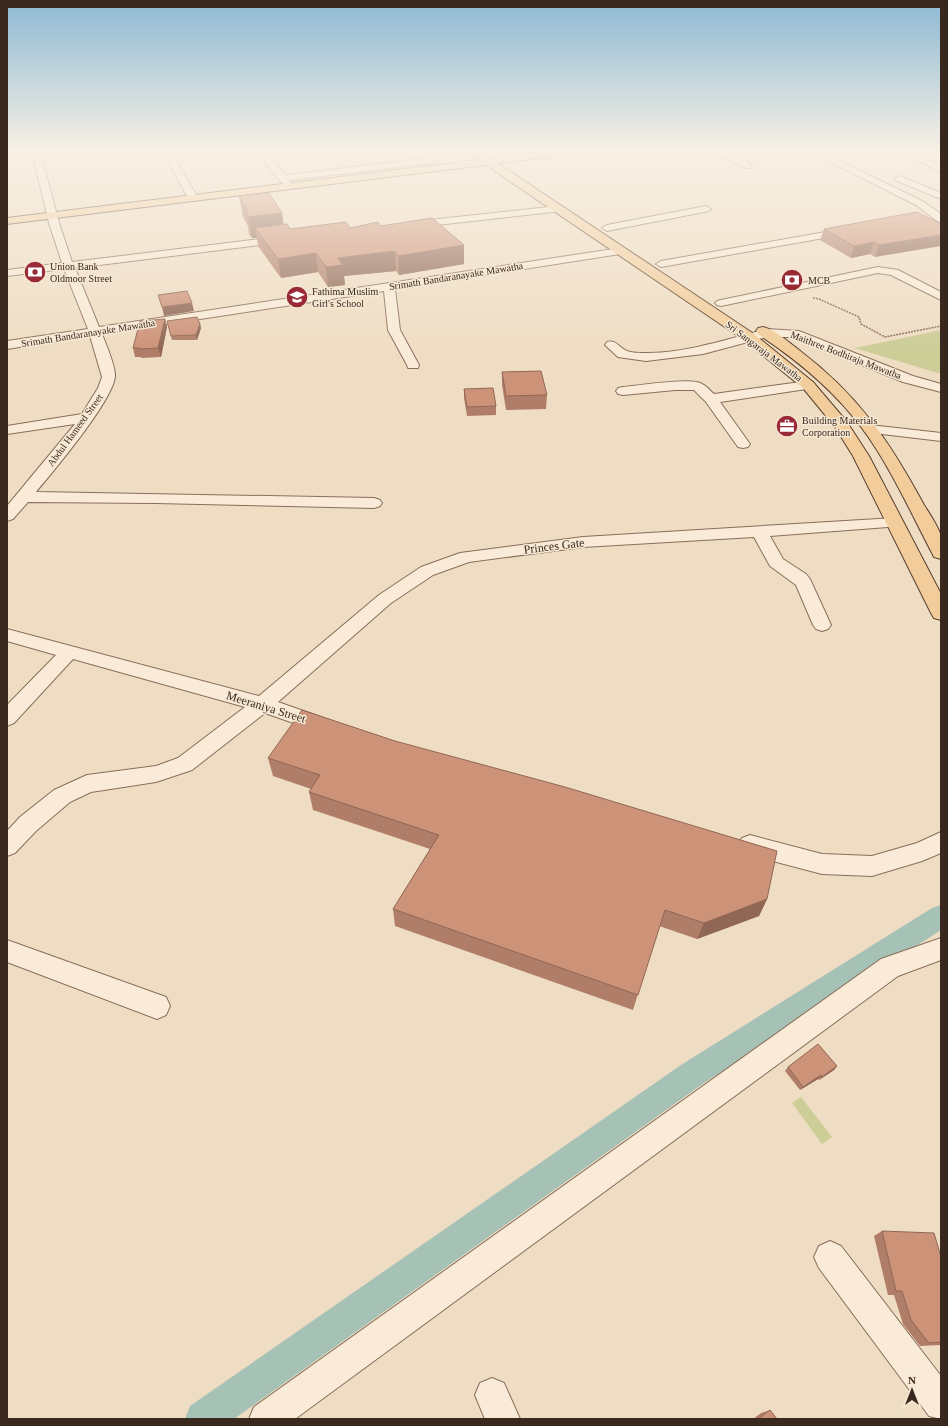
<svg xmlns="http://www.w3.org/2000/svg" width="948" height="1426" viewBox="0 0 948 1426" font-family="Georgia,serif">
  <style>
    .green { fill: #cccd97 }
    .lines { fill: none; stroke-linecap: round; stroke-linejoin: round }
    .canal { fill: #a6c1b6; fill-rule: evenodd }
    .minor-casing { stroke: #896e5a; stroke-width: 2 }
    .major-casing { stroke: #573d2e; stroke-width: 2 }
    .path { stroke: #896e5a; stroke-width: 1.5; stroke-dasharray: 2 1; stroke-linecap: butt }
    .minor { fill: #f9ebd7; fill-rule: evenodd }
    .major { fill: #f2cd9b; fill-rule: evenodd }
    .wall { fill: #b07e68 }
    .shaded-wall { fill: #906755 }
    .building { fill: #cd9379; stroke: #906755 }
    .labels { text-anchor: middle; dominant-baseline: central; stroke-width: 3; stroke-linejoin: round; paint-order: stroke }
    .far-poi-label { font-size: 10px; fill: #39281e; stroke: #f6e8d3; text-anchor: start }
    .far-street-label { font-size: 10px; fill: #39281e; stroke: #f6e8d3 }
    .street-label { font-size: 12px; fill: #39281e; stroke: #f6e8d3 }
  </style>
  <rect width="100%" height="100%" fill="#efddc3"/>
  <path class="green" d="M941,330V374L855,348Z
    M801,1097L832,1137L822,1144L792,1103Z"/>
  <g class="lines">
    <path class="canal" d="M941,905V930L701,1085L234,1419H185L190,1406L681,1065L932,908Z"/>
    <g class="minor-casing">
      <path id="minor" d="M32,151H40L59,223L72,262L285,236L290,239L285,242L75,268L99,327L620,248L625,251L620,254L395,289L400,330L419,365L418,368H408L407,365L388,330L384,291L102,334C106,344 115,365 115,375C116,397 52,473 36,492L374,498L380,500L382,503L380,506L374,508L155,503L28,502L13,519L7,521V506L75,424L7,434V426L82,414L98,388L102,377L90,336L7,349V341L88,329L64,269L7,276V270L62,263L49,223Z
        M256,151H265L285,175L431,158L425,151H434L440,158L433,163L289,180L294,186L289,189L286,188Z
        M705,151C721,151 741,154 752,166L751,168H745L723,157L706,153Z
        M809,151H820L922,201L941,214V222L937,221L916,205Z
        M899,151H910L941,166V172Z
        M171,156L175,159L198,198L196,200H190L188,198L167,159Z
        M900,176L941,193V199L897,181L895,179Z
        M558,206L563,209L561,211L410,228L405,225L410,222Z
        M706,206L711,209L709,211L607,231L602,228L607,225Z
        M848,228L852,229L853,231L852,233L661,267L656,264L661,261Z
        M878,267L898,270L941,292V300L891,275L878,273L721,306L717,305L715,303L717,301L721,300Z
        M767,329L799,331L913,376L941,384V392L903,382L793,337H767L703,354L646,361L618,357L605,345L607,342C616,340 618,346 625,350C630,353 641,353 646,353C687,353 728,339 767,329Z
        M808,381L813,382L815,385L813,388L720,402L750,444L748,447L743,448L738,447L706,402L694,390H675L623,395L618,394L616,391L618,388L623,387C637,386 692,377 702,384C707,386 710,391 714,394Z
        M870,425L941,433V441L865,432L863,429L865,426Z
        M895,518L901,520L903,523L901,526L770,536L783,559L806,574L810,579L831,625L828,629L822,631L816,629L813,625L796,585L770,566L754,537L583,547L469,562L433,575L391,603L278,702L329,720L332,725L329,730L322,733L265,713L192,770L156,782L91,792L70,802L36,831L15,853L7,856V831L20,817L54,790L87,775L156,766L178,758L245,707L73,659L14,723L7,726V705L56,655L7,641V629L259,696L379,595L421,567L460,553L583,537Z
        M941,832V853L922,861L872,876L822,874L750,855L742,852L739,845L742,838L750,835L822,854L872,856L917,843Z
        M941,938V960L898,976L295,1419H249L254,1407L881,959Z
        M7,940L166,997L170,1006L166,1015L157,1019L7,962Z
        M830,1241L841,1246L941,1376V1419L929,1416L819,1268L814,1257L819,1246Z
        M492,1378L504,1383L520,1419H485L475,1395L480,1383Z"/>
    </g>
    <g class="major-casing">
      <path id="major" d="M467,151H479L489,158L553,151H584L579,154L497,163L754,334L813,382L847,422L869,456L941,594V620L934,618L931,613L853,456L835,427L803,388L744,340L486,165L7,224V218L478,160Z
        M763,327C776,330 788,342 799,350C858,395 889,440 924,505C929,513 940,529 941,537C942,544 941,552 941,559L934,557L932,553C910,511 890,466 862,428C834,390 797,360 758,334L756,331L758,328Z"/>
    </g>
    <path class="path" d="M813,298L819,299L859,317L861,324L885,337L941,326"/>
    <use href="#minor" class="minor"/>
    <use href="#major" class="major"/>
  </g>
  <path class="wall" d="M239,196L282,213L283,225L290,229L350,228L381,226L464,264L399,275L396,271L344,276L345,285L328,287L318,272L281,278L258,246L257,238H252L249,234L248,226L243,217Z
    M917,212L875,257L870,254L851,258L820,240L824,229Z
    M165,319L167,327L161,357L141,358V357H135L133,348Z
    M200,324L201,328L197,340H172L168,326Z
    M502,372L547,395L546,409L506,410L502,385Z
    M464,389L496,406V415L467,416L464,398Z
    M268,758L767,899L759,916L697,939L659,926L633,1010L395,926L393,909L430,849L313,810L309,792L311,789L273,776Z
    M837,1066L834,1070L819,1080L818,1079L800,1090L785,1071L788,1067Z
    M882,1231L941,1257V1345L920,1346L903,1324L894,1295H888L874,1236Z
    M770,1410L777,1419H753L761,1413Z"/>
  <path class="shaded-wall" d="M282,213L285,234L255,228L257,238H252L248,217Z
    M941,235V246L875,257L879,245Z
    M874,242L870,254L851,258L854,246Z
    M464,245V264L399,275L398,256Z
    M395,251L396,271L344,276L345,285L328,287L326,267L338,258Z
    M316,253L318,272L281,278L278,259Z
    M192,303L194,311L164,316L162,307Z
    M165,319L167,327L161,357L158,348Z
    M200,324L201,328L197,340L196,335Z
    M767,899L759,916L697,939L704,923Z
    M837,1066L834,1070L819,1080L822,1077Z
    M821,1075L818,1079L800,1090L803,1087Z"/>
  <path class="building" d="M269,193L282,213L248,217L245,212H248L239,196Z
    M917,212L941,224V235L879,245L874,242L854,246L824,229Z
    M432,218L464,245L398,256L395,251L338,258L343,265L326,267L316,253L278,259L255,228L287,224L290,229L346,222L350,228L378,222L381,226Z
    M187,291L192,303L162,307L158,295Z
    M197,317L200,324L196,335L171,336L167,321Z
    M165,319L158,348L139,349V348H133L140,321Z
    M541,371L547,395L506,396L502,372Z
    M493,388L496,406L467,407L464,389Z
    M302,710L395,741L565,787L777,851L767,899L704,923L665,910L638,995L393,909L439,835L309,792L320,775L268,758Z
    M818,1044L837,1066L822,1077L821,1075L803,1087L788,1067Z
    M882,1231L934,1233L941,1257V1342L929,1343L911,1320L902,1291H896Z
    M770,1410L777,1419H758Z"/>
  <linearGradient id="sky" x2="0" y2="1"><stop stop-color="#8db9d4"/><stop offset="0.43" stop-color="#f8f0e4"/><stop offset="1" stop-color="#f8f0e4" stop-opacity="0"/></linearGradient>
  <rect width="948" height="351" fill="url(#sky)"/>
  <defs>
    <g id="bank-disc" transform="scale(1.15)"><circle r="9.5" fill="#992936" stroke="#f6e8d3"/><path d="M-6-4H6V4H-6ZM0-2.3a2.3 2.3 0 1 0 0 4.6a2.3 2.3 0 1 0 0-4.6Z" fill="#fff"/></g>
    <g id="school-disc" transform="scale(1.15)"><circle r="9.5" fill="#992936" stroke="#f6e8d3"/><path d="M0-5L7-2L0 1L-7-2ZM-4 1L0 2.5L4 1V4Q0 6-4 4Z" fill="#fff"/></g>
    <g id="office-disc" transform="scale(1.15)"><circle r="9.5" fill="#992936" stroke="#f6e8d3"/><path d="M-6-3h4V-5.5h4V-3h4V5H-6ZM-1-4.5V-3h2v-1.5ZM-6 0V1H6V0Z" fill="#fff"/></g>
  </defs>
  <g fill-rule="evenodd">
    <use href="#bank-disc" x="35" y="272"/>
    <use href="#bank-disc" x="792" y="280"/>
    <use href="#school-disc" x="297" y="297"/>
    <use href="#office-disc" x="787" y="426"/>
  </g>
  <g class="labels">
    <g class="far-poi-label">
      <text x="50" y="266">Union Bank<tspan x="50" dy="12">Oldmoor Street</tspan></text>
      <text x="808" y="280">MCB</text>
      <text x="312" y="291">Fathima Muslim<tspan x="312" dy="12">Girl's School</tspan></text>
      <text x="802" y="420">Building Materials<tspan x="802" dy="12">Corporation</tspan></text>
    </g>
    <g class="far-street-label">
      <text transform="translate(456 276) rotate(-9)">Srimath Bandaranayake Mawatha</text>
      <text transform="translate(88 333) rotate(-9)">Srimath Bandaranayake Mawatha</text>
      <text transform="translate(764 351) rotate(37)">Sri Sangaraja Mawatha</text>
      <text transform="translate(846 355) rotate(21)">Maithree Bodhiraja Mawatha</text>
      <text transform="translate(75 430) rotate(-54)">Abdul Hameed Street</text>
    </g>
    <g class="street-label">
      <text transform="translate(554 546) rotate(-7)">Princes Gate</text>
      <text transform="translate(266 707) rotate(17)">Meeraniya Street</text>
    </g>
  </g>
  <rect width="948" height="1426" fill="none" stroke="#39281e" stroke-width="16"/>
  <g transform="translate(912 1390)" stroke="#f6e8d3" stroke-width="3" paint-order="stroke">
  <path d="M0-3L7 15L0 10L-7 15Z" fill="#39281e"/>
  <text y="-6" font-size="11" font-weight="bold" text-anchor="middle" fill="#39281e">N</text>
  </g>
</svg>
